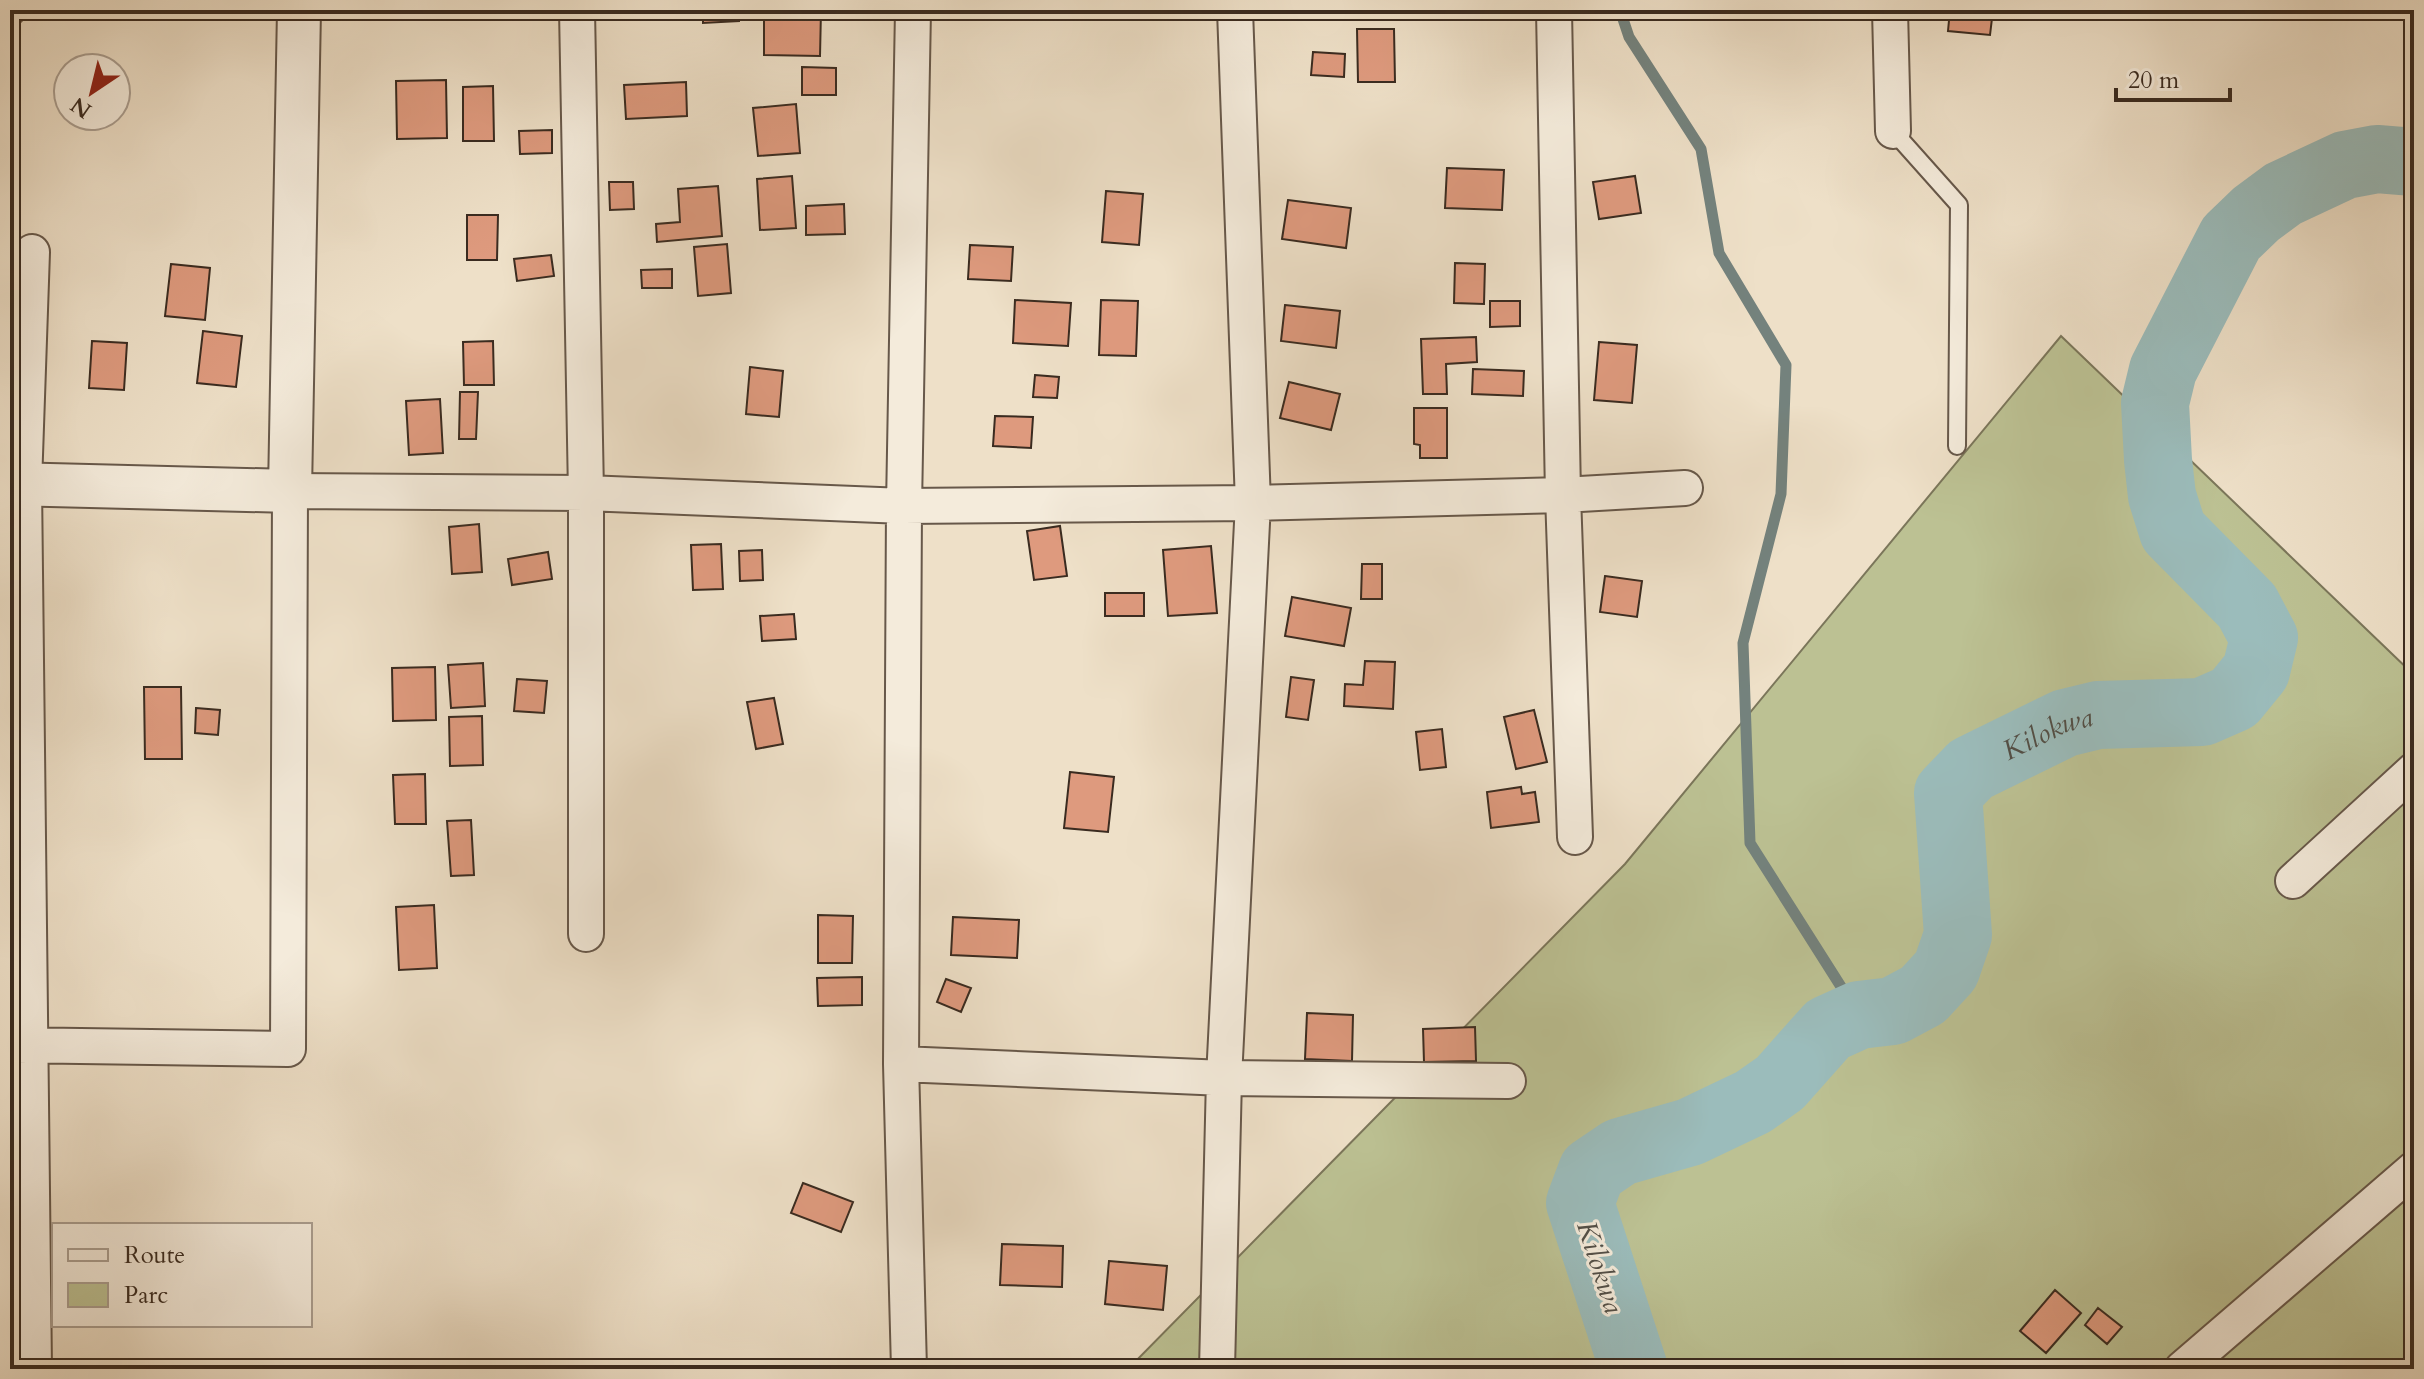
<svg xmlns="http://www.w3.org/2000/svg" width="2424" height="1379" viewBox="0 0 2424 1379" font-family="Cardo,serif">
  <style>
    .green { fill: #bcc193; stroke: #7b765a; stroke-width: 2 }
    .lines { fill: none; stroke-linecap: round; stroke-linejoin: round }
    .stream { stroke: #74827d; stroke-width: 11 }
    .river { stroke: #9bbcbb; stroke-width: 68 }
    .building { fill: #de9a7e; stroke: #3a2b20; stroke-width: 2 }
    .service-casing { stroke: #67584a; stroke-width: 20 }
    .minor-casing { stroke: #67584a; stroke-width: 38 }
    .tertiary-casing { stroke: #67584a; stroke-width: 46 }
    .service { stroke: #f4ebdb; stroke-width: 16 }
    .minor { stroke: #f4ebdb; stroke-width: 34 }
    .tertiary { stroke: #f4ebdb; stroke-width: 42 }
    .labels { text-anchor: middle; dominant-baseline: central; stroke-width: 6; stroke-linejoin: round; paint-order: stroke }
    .water-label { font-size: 28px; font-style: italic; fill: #524f47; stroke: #f4ebdb }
  </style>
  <rect width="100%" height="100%" fill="#eee0c8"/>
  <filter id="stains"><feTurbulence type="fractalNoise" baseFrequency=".0025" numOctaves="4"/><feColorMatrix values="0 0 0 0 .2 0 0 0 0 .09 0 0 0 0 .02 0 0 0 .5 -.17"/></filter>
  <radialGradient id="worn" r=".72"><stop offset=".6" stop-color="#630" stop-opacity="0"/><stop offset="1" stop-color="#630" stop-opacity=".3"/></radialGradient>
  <path class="green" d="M2061,336L2414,675V1369H1128L1625,864Z"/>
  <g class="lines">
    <path class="stream" d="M1620,10L1629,37L1701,149L1719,253L1786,365L1781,494L1743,643L1750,843L1859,1015"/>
    <path class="river" id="s1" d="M1634,1369L1580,1203L1592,1171L1620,1152L1690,1132L1753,1102L1780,1083L1828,1029L1859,1015L1893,1011L1923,995L1946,970L1958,935L1948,793L1971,769L2065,723L2098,715L2202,712L2234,698L2256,671L2264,638L2247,606L2173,531L2162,496L2158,460L2155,403L2163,370L2231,238L2256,214L2283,194L2345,165L2377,159L2414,162"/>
  </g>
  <path class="building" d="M468,10H507V15L468,16Z
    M703,10H739V21L703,23Z
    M764,10H821L820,56L764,55Z
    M1268,10H1326V15Z
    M1950,10H1993L1990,35L1948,31Z
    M1357,29H1394L1395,82H1358Z
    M1313,52L1345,54L1344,77L1311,75Z
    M802,67L836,68V95H802Z
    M446,80L447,138L397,139L396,81Z
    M686,82L687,116L626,119L624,85Z
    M493,86L494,141H463V87Z
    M796,104L800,153L758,156L753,108Z
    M552,130V153L520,154L519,131Z
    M1447,168L1504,170L1502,210L1445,208Z
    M792,176L796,228L760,230L757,179Z
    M1635,176L1641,213L1599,219L1593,182Z
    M609,182H633L634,209L610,210Z
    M718,186L722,236L657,242L656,224L680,222L678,189Z
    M1106,191L1143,194L1139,245L1102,242Z
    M1288,200L1351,208L1346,248L1282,239Z
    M844,204L845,234L806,235V206Z
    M467,215H498L497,260H467Z
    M727,244L731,293L698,296L694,247Z
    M970,245L1013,247L1011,281L968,279Z
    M551,255L554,276L517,281L514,259Z
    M1455,263L1485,264L1484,304L1454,303Z
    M171,264L210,268L205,320L165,316Z
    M672,269V288H642L641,270Z
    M1015,300L1071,303L1068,346L1013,343Z
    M1101,300L1138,301L1136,356L1099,355Z
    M1490,301H1520V326L1490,327Z
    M1285,305L1340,311L1336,348L1281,341Z
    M203,331L242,336L236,387L197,383Z
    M1476,337L1477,362L1446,364L1447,394H1423L1421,339Z
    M92,341L127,343L124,390L89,388Z
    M493,341L494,385H464L463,342Z
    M1599,342L1637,345L1632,403L1594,400Z
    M750,367L783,371L779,417L746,414Z
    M1473,369L1524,371L1523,396L1472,394Z
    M1035,375L1059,377L1057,398L1033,397Z
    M1289,382L1340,394L1331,430L1280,418Z
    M460,392H478L476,439H459Z
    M440,399L443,453L409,455L406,401Z
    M1414,408H1447V458H1420V445L1414,444Z
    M995,416L1033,417L1031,448L993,446Z
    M479,524L482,572L452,574L449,527Z
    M1060,526L1067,576L1034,580L1027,531Z
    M721,544L723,589L693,590L691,545Z
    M1211,546L1217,613L1168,616L1163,550Z
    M762,550L763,580L740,581L739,551Z
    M548,552L552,579L512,585L508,559Z
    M1362,564H1382V599H1361Z
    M1605,576L1642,581L1637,617L1600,612Z
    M1105,593H1144V616H1105Z
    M1292,597L1351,608L1344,646L1285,636Z
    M794,614L796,639L762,641L760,616Z
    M1365,661L1395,662L1393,709L1344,706L1345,684L1363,685Z
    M483,663L485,706L451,708L448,665Z
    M435,667L436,720L393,721L392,668Z
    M1291,677L1314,680L1308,720L1286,717Z
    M517,679L547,681L544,713L514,711Z
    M144,687H181L182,759H145Z
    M774,698L783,744L756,749L747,702Z
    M196,708L220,710L218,735L195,733Z
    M1534,710L1547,762L1516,769L1504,717Z
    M482,716L483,765L450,766L449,717Z
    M1442,729L1446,767L1420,770L1416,732Z
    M1070,772L1114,777L1108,832L1064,828Z
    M425,774L426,824H395L393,775Z
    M1521,787L1522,794L1535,792L1539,822L1491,828L1487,792Z
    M471,820L474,875L451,876L447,821Z
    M434,905L437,968L399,970L396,907Z
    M818,915L853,916L852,963H818Z
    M953,917L1019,920L1017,958L951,955Z
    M862,977V1005L818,1006L817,978Z
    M946,979L971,988L961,1012L937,1002Z
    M1307,1013L1353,1015L1352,1061L1305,1059Z
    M1475,1027L1476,1061L1424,1062L1423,1029Z
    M803,1183L853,1202L841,1232L791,1213Z
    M1002,1244L1063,1246L1062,1287L1000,1285Z
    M1109,1261L1167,1266L1163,1310L1105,1304Z
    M2055,1290L2081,1313L2046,1353L2020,1331Z
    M2098,1308L2122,1327L2107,1344L2085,1325Z"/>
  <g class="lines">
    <g class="service-casing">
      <path id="service" d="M10,20L20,10
        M1893,131L1959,205L1957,446"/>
    </g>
    <g class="minor-casing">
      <path id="minor" d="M577,10L586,493V934
        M1554,10L1563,495L1575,837
        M1890,10L1893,131
        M32,252L24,484L34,1369
        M2293,881L2414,770
        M10,1045L288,1049L290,491L586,493L904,506L1253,503L1563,495L1685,488
        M901,1064L1224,1078L1508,1081
        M909,1369L901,1064L904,506L913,10
        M1217,1369L1224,1078L1253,503L1235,10
        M2182,1369L2414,1169"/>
    </g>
    <g class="tertiary-casing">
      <path id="tertiary" d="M10,484L290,491L299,10"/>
    </g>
    <use href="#service" class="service"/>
    <use href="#minor" class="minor"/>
    <use href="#tertiary" class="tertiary"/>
  </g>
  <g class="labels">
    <g class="water-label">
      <text stroke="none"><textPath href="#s1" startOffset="924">Kilokwa</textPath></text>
      <text transform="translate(1600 1267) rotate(72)">Kilokwa</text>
    </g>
  </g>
  <rect width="2424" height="1379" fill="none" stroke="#eee0c8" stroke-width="40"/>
  <rect x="12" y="12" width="2400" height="1355" fill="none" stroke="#3a2b20" stroke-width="4"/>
  <rect x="20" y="20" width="2384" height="1339" fill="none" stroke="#3a2b20" stroke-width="2"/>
  <rect x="52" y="1223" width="260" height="104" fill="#f4ebdb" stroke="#aa9e90" stroke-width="2"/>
  <rect x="68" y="1249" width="40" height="12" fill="#f4ebdb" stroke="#aa9e90" stroke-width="2"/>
  <text x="124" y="1263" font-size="24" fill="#3a2b20">Route</text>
  <rect x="68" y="1283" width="40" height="24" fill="#bcc193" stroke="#aa9e90" stroke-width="2"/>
  <text x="124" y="1303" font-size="24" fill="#3a2b20">Parc</text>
  <g transform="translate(92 92) rotate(215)"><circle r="38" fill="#f4ebdb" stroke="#aa9e90" stroke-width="2"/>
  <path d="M0-6L14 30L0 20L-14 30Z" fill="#8f2418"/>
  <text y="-12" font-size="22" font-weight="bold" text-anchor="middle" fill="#3a2b20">N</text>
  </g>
  <path d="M2116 88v12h114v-12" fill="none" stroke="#3a2b20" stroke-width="4"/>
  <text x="2128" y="88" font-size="24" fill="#3a2b20" stroke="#f4ebdb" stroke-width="6" paint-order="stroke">20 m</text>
  <rect width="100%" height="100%" filter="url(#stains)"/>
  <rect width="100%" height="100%" fill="url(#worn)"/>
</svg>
